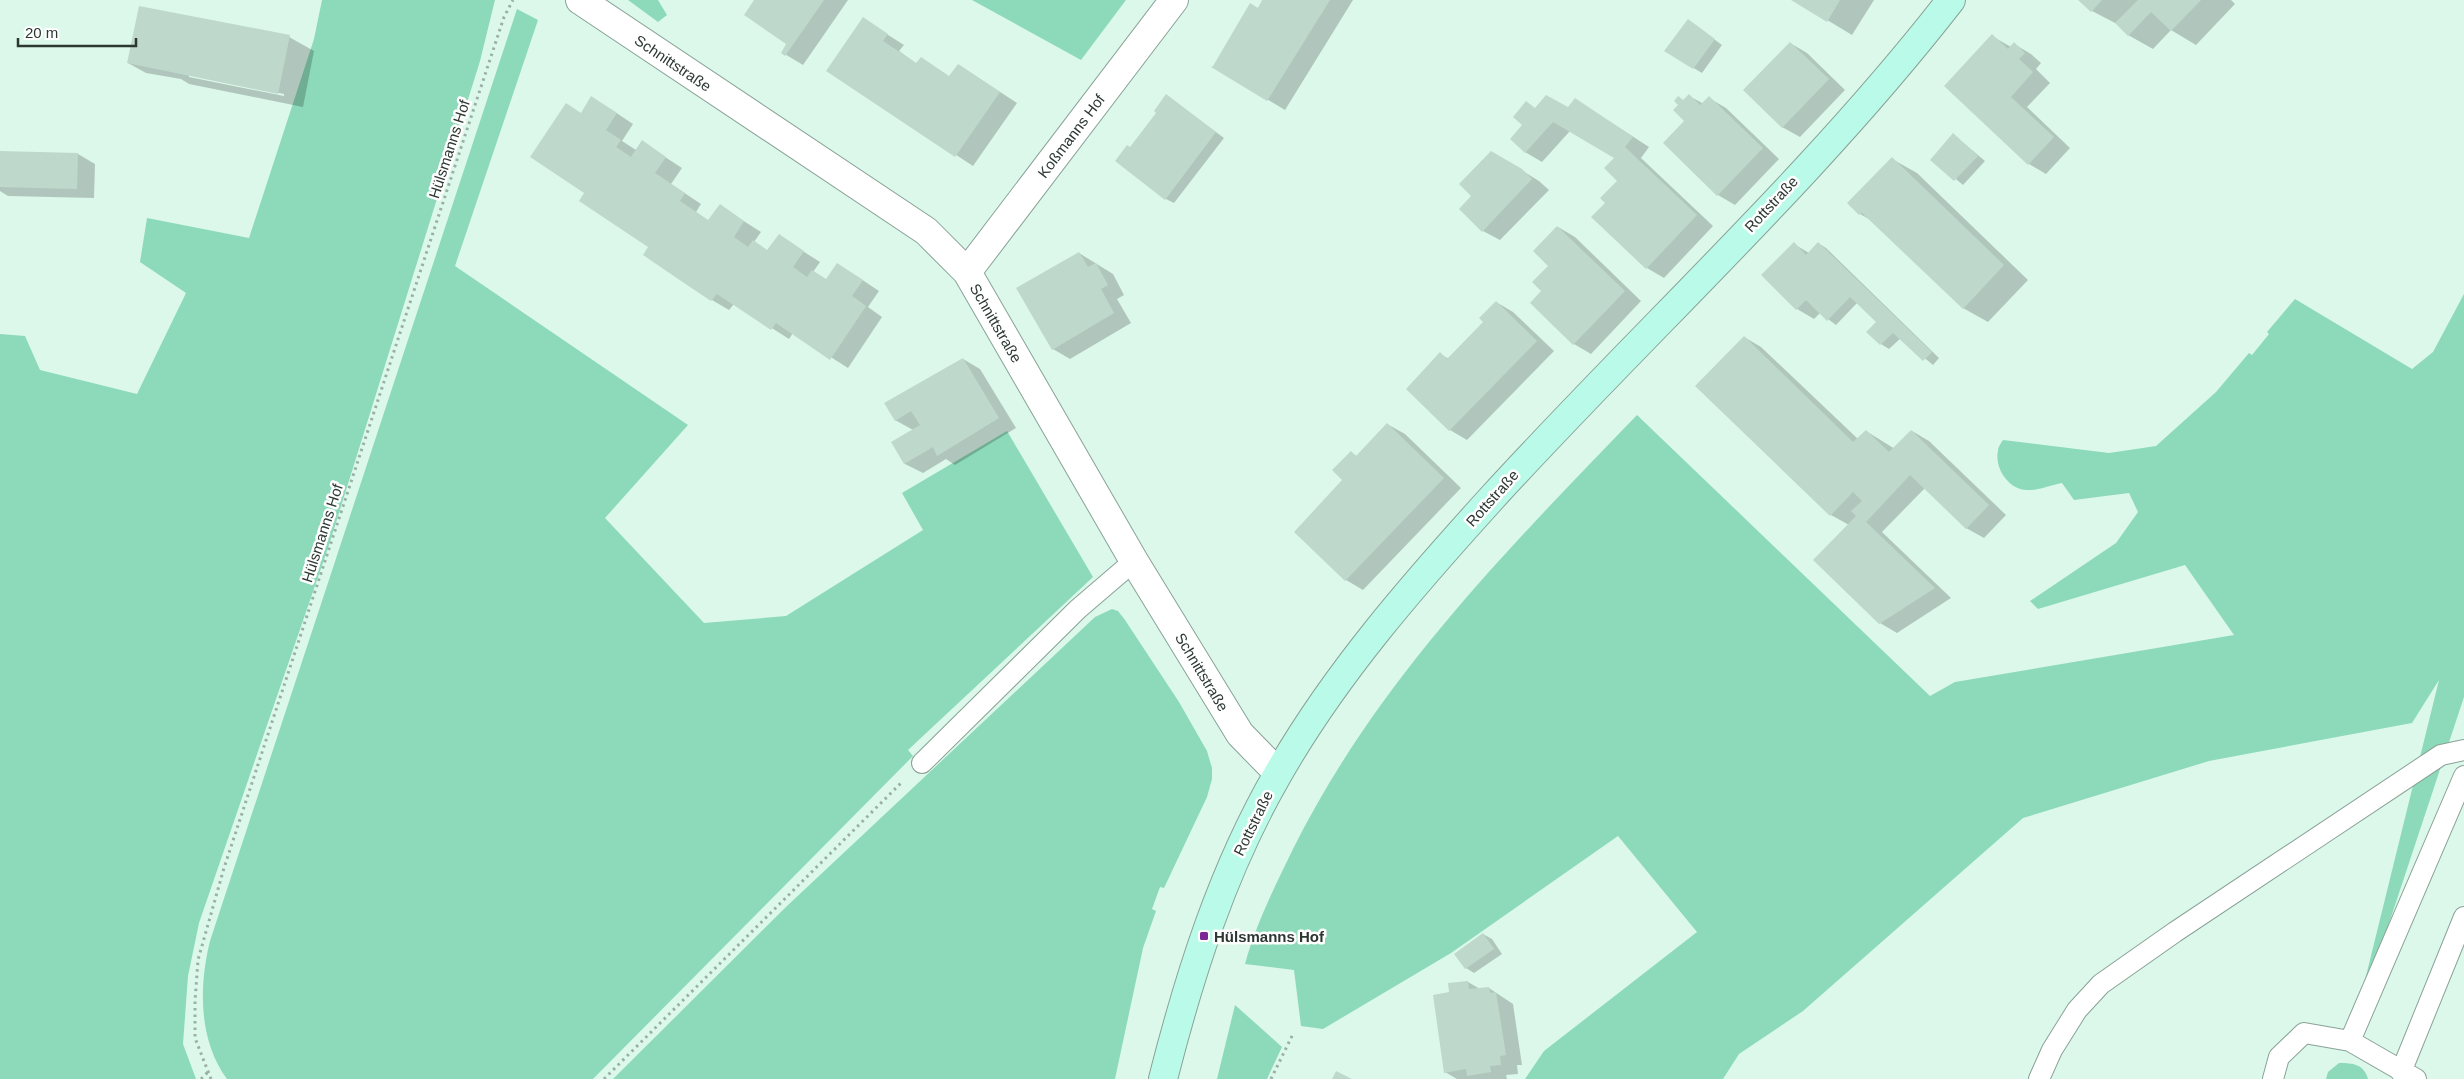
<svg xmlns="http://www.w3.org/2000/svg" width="2464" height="1079" viewBox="0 0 2464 1079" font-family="Arial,sans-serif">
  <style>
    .green { fill: #8cdaba }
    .shadow { fill: #0003; fill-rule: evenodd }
    .building { fill: #bed9cc }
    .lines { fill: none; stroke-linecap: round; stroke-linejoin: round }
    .lane-casing { stroke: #89a297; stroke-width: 22 }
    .street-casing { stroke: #89a297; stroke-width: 30 }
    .secondary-casing { stroke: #89a297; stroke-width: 30 }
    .path { stroke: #9ab0a6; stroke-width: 3; stroke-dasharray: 2.5 4; stroke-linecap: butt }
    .lane { stroke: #fff; stroke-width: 20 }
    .street { stroke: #fff; stroke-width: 28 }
    .secondary { stroke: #b9fbe8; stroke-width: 28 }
    .poi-dot { fill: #7b2796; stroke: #fefefe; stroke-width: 2 }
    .labels { text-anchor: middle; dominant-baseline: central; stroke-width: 5; stroke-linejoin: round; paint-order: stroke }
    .street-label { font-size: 15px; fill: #2c3732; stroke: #fefefe }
    .poi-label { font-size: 15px; font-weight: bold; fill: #2c3732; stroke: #fefefe; text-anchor: start }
  </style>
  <rect width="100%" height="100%" fill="#dcf8eb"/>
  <path class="green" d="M322,0H495L480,61L328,548L199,923L188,976L183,1044L196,1079H0V334L25,336L40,370L137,394L186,293L140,262L147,218L249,238L314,39Z
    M628,0H658L667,15L658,22Z
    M972,0H1126L1081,60Z
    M517,9L538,20L455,266L688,425L605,518L704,623L786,616L923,530L902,493L1007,431L1093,577L908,750L913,756L593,1079H227C198,1040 199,985 210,941Z
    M2464,294V697L2350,1041L2439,680L2412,723L2209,761L2023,818L1803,1011L1739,1054L1723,1079H1525L1544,1051L1697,932L1618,836L1451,953L1323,1029L1301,1026L1294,970L1245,964C1256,924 1275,886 1293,849C1378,679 1507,550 1637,415L1930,696L1955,682L2234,635L2185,565L2038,609L2030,601L2116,543L2138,512L2129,493L2074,500L2062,483C2051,485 2037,491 2027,490C2009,490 1994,468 1998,451C1998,447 2001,443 2003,440L2109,453L2156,446L2216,392L2249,353L2252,355L2269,334L2267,332L2295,299L2412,369L2433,352Z
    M1112,609L1118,611L1125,620L1179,702L1207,751L1212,768V779L1207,797L1164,888L1160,887L1152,909L1156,911L1143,948L1115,1079H613L787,906L1095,617Z
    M1235,1005L1282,1047L1267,1079H1217Z
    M2339,1063C2353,1063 2364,1064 2368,1079H2326L2328,1072Z"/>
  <path class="shadow" d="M756,0H848L803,65L783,53L788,44Z
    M1264,0H1353L1285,110L1213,67Z
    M1794,0H1874L1852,35Z
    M2080,0H2231L2235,4L2196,45L2171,30L2153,49L2128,35L2117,24L2092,11Z
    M863,19L904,45L899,51L917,64L950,77L959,65L1017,103L973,166L828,71Z
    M1688,20L1722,45L1702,73L1665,51Z
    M1992,36L2011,47L2014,44L2031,54L2041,63L2036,69L2050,83L2027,107L2070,148L2046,174L2029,164L1946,86Z
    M289,37L314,51L303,107L189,84L181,79L146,73L128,63ZM189,74L284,94V96L189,77Z
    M1790,43L1807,53L1845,90L1800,137L1782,127Z
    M1167,96L1224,138L1174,203L1166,199L1158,113Z
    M1689,96L1704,104L1709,98L1726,108L1779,159L1735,205L1718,195L1679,105V97L1684,101Z
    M1575,99L1649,147L1641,158L1713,226L1664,278L1647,268L1607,203L1619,181L1616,158L1570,131L1542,162L1525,152L1523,124L1526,103L1536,109H1568Z
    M609,108L633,124L622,141L636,150L642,142L682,168L671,184L701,204L696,212L709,221L720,206L761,232L754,242L768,251L779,236L820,262L813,272L827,280L855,275L879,291L868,307L882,317L848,368L793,333L789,339L734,304L729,310L712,300L645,255L649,247L586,192L582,114Z
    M1954,135L1985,161L1963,185L1932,159Z
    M0,152L78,154L95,164L94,198L8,196L0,191Z
    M1892,159L1917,173L2028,280L1988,322L1963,308L1874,222L1860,214L1849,203Z
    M1508,162L1539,181L1549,190L1500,240L1483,231Z
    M1558,227L1575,237L1641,301L1591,354L1574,344L1543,291Z
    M1818,243L1826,248L1939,358L1933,365L1901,338L1889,349L1881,344L1868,332L1878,322L1857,303L1836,325L1820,313L1814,319L1797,309L1794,244L1809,253Z
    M1079,253L1113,274L1124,295L1117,299L1131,323L1070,359L1053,349Z
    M1496,302L1513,312L1554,351L1467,440L1450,430L1407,389L1440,354L1449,359L1485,322Z
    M1744,337L1761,347L1858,439L1866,431L1895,449L1912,431L1929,441L2006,515L1984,538L1966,528L1925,488L1882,532L1951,598L1897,633L1880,623L1849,525L1831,515Z
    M963,359L980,369L1016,428L955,465L946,459L923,473L905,464L893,442L913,430L895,420Z
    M1387,424L1405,434L1461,488L1363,590L1346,580L1296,532L1343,480L1351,453L1357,456Z
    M1483,934L1492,939L1502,954L1474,973L1466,968Z
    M1468,982L1480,989L1489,988L1513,1004L1522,1065H1517L1518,1074L1506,1075L1507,1079H1457L1445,1072L1451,993Z"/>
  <path class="building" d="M754,0H824L785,56L781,53L786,44L744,15Z
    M1262,0H1330L1267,101L1211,67L1213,66L1250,3L1258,8Z
    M1791,0H1840L1827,22Z
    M2078,0H2102L2091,12Z
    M2138,0H2201L2171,31L2151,12L2128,36L2115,23Z
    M139,6L290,35L278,94L127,63Z
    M863,17L888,34L883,41L916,63L921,57L949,76L958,64L1000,92L955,157L826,71Z
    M1688,19L1715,39L1693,69L1664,51Z
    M1992,34L2008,49L2014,42L2025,53L2019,59L2033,72L2011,97L2054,137L2028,165L1944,86Z
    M1790,42L1829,79L1782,128L1743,90Z
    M1166,94L1216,132L1165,200L1115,161L1127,145L1130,147L1156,113L1154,111Z
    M1689,94L1700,105L1709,96L1763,148L1717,196L1663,143L1684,121L1673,110L1678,105L1674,101L1678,96L1683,100Z
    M1546,95L1568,107L1575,98L1633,137L1625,147L1697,215L1646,269L1591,217L1605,203L1600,198L1617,181L1604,168L1614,158L1553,122L1525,153L1510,139L1522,125L1513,117L1526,101L1535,108Z
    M591,96L617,113L606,130L621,140L616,147L631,157L642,140L666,157L655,173L685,193L680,201L708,220L720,204L744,221L734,237L748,247L753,240L767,250L779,234L804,251L793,267L807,277L812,270L826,279L837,263L863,280L852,296L866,306L830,360L776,323L771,330L717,294L711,301L684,283L643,255L648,247L579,201L584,193L530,157L566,103L581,113Z
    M1953,133L1978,156L1954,181L1930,160Z
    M0,151L78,153L77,189L0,187Z
    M1491,151L1522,169L1532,179L1482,232L1459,209L1471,196L1459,184Z
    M1892,157L2004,265L1963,309L1862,213L1859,215L1847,203Z
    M1557,226L1625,291L1573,345L1530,303L1541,291L1532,282L1548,266L1533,251Z
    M1794,242L1806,255L1818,242L1932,352L1923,361L1893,333L1880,345L1866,332L1876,322L1850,297L1827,321L1806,300L1796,310L1761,275Z
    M1079,252L1088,267L1096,263L1108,285L1101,289L1114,313L1052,350L1016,288Z
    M1496,301L1537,341L1449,431L1406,389L1440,352L1447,359L1483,322L1479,318Z
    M1744,336L1853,442L1866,430L1889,452L1911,430L1989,505L1966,529L1910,475L1866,522L1935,588L1879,624L1813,560L1856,516L1851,511L1862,501L1853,492L1830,516L1695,386Z
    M963,358L999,418L937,456L933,447L904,464L891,442L920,425L911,411L895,421L884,403Z
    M1387,423L1444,478L1345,581L1294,532L1342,480L1332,470L1351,451L1356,456Z
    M1483,933L1494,949L1465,969L1454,954Z
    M1468,981L1469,989L1489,987L1490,993L1496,992L1506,1055L1500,1056L1501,1065L1490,1066L1491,1072L1467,1076L1466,1069L1444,1073L1433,995L1449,992L1448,983Z
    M1336,1071L1352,1079H1332Z"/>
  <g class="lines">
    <g class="lane-casing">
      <path id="lane" d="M922,763L1078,609L1134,561
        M2350,1041L2416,1079
        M2401,1072L2464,917
        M2039,1079L2052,1050L2077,1010L2101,984L2175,932L2441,755L2464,750
        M2273,1079L2279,1057L2304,1033L2350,1041L2464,776"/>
    </g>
    <g class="street-casing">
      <path id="street" d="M580,0L926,231L967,272L1134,561L1240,734L1278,773
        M967,272L1174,0"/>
    </g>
    <g class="secondary-casing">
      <path id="secondary" d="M1163,1079C1190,973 1223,869 1278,774C1335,674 1413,585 1490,500C1642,333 1812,179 1951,0"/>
    </g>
    <path class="path" d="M201,1079L208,1072
      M211,1079L195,1038V1001L198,960L224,868L504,17L513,0
      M604,1079L901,783
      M1271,1079L1293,1034"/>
    <use href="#lane" class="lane"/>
    <use href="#street" class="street"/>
    <use href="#secondary" class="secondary"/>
  </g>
  <rect class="poi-dot" x="1199" y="931" width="10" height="10" rx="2.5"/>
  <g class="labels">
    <g class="street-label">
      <text transform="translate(673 63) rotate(34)">Schnittstraße</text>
      <text transform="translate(1071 136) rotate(-53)">Koßmanns Hof</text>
      <text transform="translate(449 149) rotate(-72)">Hülsmanns Hof</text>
      <text transform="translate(1771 204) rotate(-47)">Rottstraße</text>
      <text transform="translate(996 323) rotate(60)">Schnittstraße</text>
      <text transform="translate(1492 498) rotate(-48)">Rottstraße</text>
      <text transform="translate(322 533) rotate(-72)">Hülsmanns Hof</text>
      <text transform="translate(1202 672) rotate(59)">Schnittstraße</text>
      <text transform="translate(1253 823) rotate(-64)">Rottstraße</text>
    </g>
    <g class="poi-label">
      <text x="1214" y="936">Hülsmanns Hof</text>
    </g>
  </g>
  <path d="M18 38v8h118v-8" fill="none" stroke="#2c3732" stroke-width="2.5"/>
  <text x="25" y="38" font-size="15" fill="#2c3732" stroke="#fefefe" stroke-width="4" paint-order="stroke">20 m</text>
</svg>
